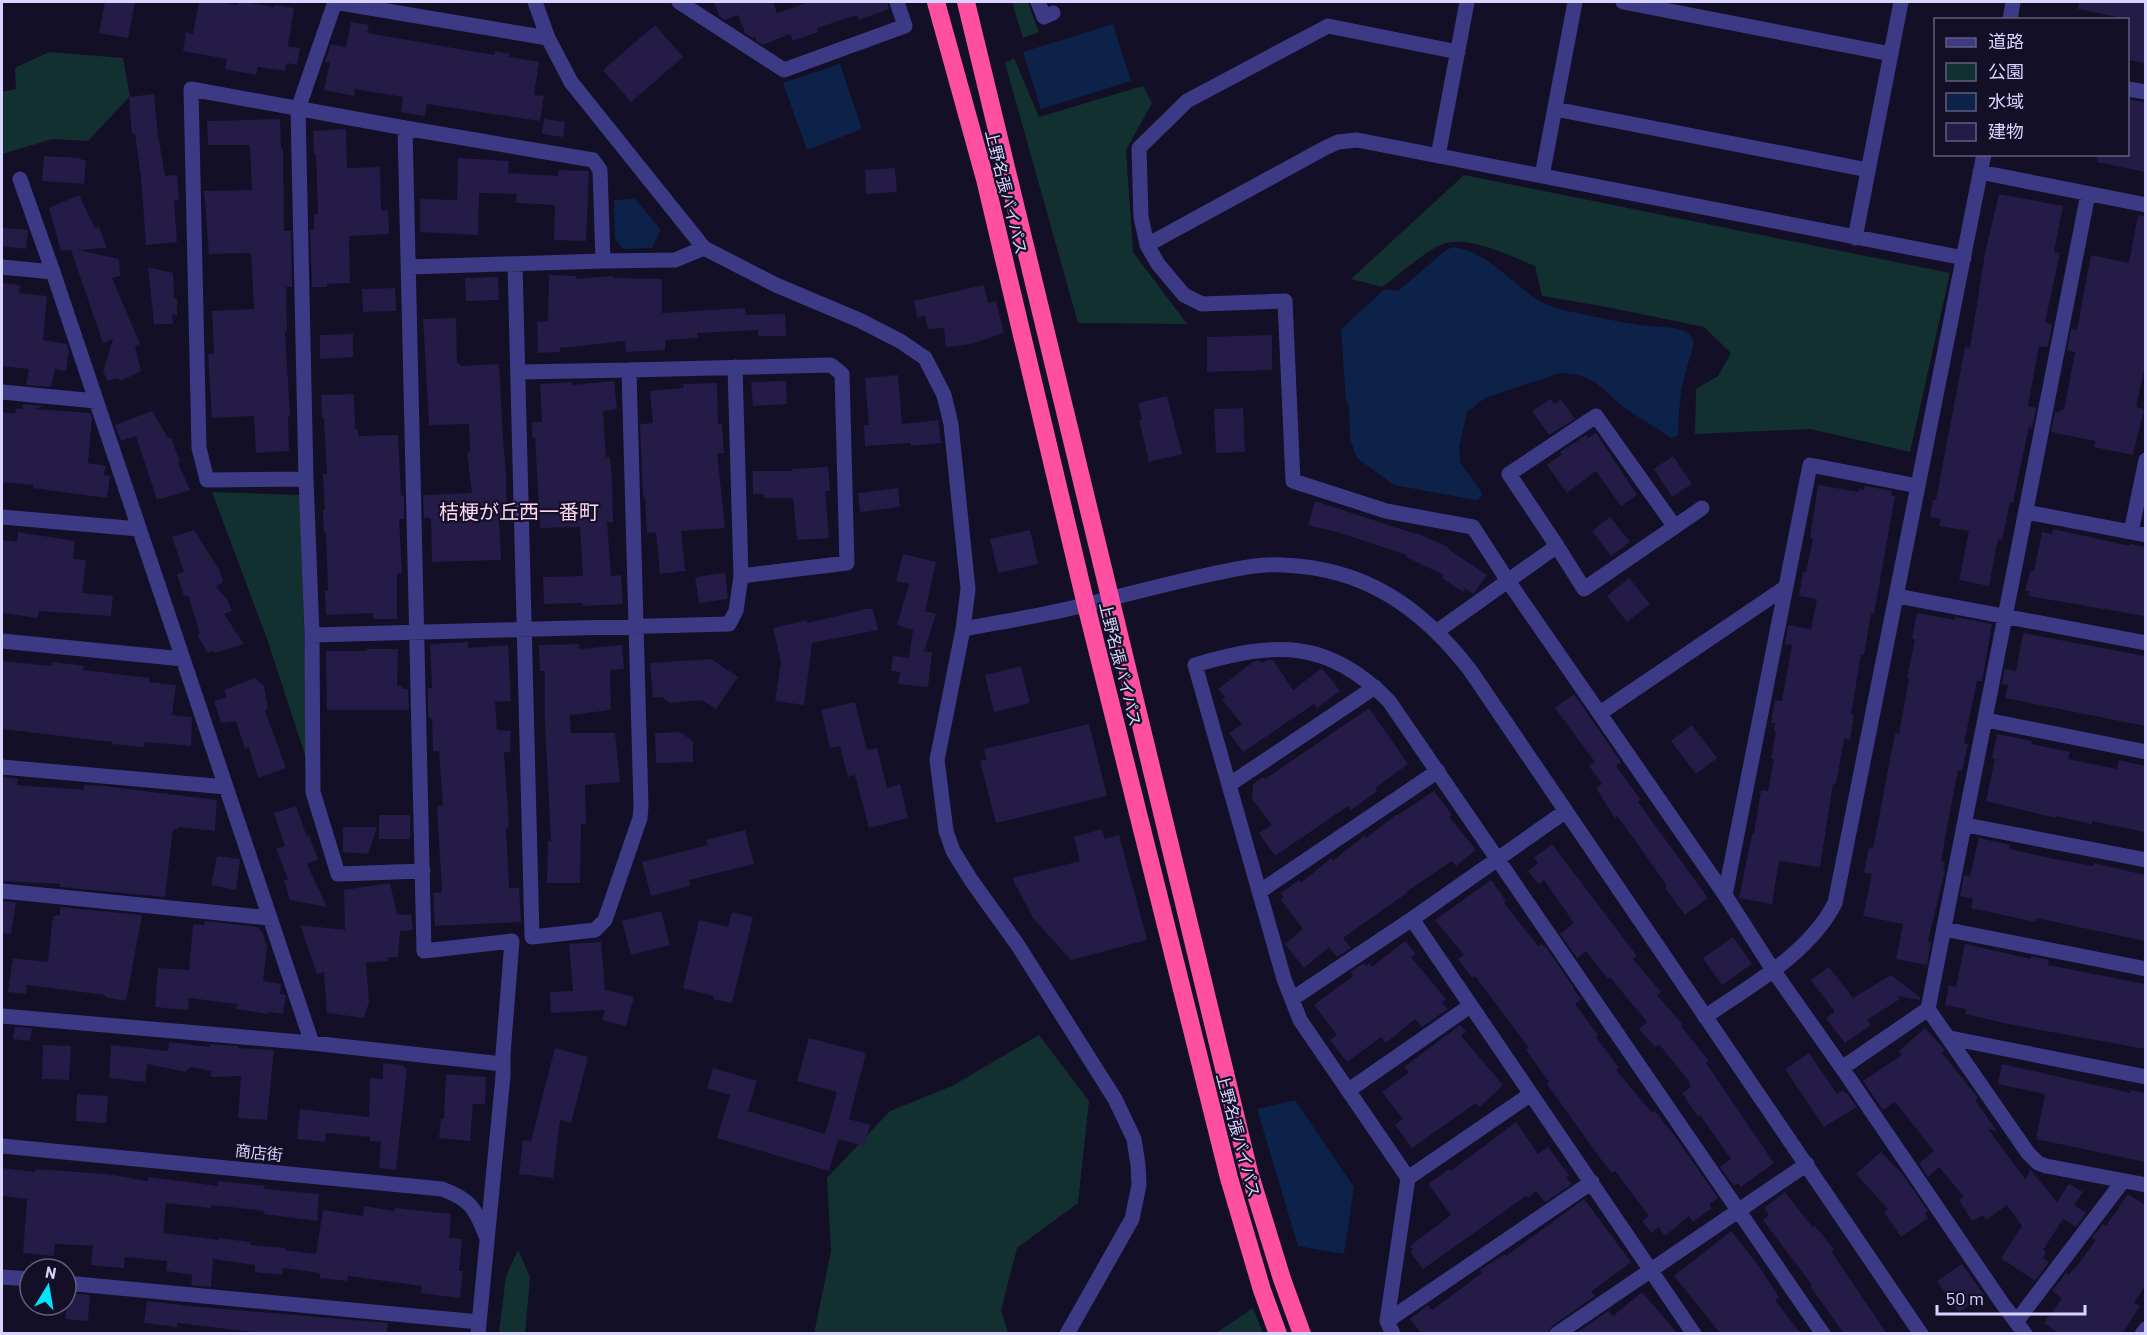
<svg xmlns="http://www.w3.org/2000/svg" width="2147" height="1335" viewBox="0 0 2147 1335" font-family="Barlow,'Noto Sans JP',sans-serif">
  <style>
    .green { fill: #12302f }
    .water { fill: #0c2248 }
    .building { fill: #241b47 }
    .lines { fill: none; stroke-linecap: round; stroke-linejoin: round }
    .minor { stroke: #3d3a85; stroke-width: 15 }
    .highway { stroke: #ff4fa3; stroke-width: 18 }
    .labels { text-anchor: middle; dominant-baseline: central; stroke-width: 4.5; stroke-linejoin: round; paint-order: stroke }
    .street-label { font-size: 16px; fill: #d9d4ff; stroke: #130f26 }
    .quarter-label { font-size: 20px; fill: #ffd6f0; stroke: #130f26 }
  </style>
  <rect width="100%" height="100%" fill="#130f26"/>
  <path class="green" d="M1012,2H1028L1039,32L1023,38Z
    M49,52L123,58L130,96L88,141L53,139L2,154V92L16,89L15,68Z
    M1014,58L1039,117L1143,86L1152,103L1126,150L1133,252L1187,324L1078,323L1005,63Z
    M1464,175L1950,273L1910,452L1810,429L1695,434L1696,389L1718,376L1731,353L1704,327L1607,307L1542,296L1535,266C1510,256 1464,232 1438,246C1418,257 1400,274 1382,287L1351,279Z
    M212,492L300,495L308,764L268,642Z
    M1039,1035L1089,1101L1078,1203L1017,1248L1001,1310L1008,1333L814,1334L831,1251L827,1178L890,1111L952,1086Z
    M518,1250L530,1277L525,1333H499L506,1276Z
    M1253,1308L1263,1333H1216Z"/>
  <path class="water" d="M1113,24L1131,81L1041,109L1023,52Z
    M840,64L862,129L807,150L783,83Z
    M635,199L661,230L652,248L623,249L615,239L614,200Z
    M1453,247C1498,253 1520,301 1563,310C1589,315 1614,321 1640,325C1653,327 1669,326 1681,330C1688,333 1692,335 1694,342C1691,355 1687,366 1684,379C1679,398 1679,416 1678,435L1671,438C1656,427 1638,418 1624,407C1600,388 1593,373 1560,373L1485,398L1467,412L1459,447L1460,462L1482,493L1481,497L1476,500L1394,485L1357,458L1350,439L1349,406L1346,401L1341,329L1385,289L1398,291L1446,250Z
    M1295,1100L1354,1187L1344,1254L1298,1246L1257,1109Z"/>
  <path class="building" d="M105,2H135L128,38L99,33Z
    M199,2H216L238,5L239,2H243L274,7L275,5L294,8L288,46L300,48L297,65L287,63L285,71L258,67L256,75L225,69L227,59L183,51L186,32L193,34Z
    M714,2H773L777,13L809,2H887L889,9L859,20L857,15L817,28L818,32L793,41L790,34L763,45L756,41L755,36L752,38L745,33L738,15L725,20L719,16Z
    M2079,2H2145V63L2127,60V19L2078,9Z
    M351,22L369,25L367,33L494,55L495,51L510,54L509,57L539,62L534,95L544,96L540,121L427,104L425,116L401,112L403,97L355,89L354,96L324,90L330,63L325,62L331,44L346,47Z
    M655,25L683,57L631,102L603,70Z
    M154,94L158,135L165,176L177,175L179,200L174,201L177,242L146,245L141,177L135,134H132L129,97Z
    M2127,99L2145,102V172L2097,162L2098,154H2127Z
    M280,119L281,149H283L284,231H291L292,287H286L287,331H285L290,416H288L289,451L256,453L254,416L212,418L208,354H214L212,311L254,309L251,253L209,254L204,191L252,190L250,145H208L207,121Z
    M544,119L565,122L563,137L542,134Z
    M346,129L347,168L380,167L381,211L388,210L389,234L349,236L350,283L327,284V287H312L310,230H314V214H318L316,154H314L313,131Z
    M44,156L78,158L86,161L84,184L42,181Z
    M458,158L509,161L508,173L558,176V170L589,171L586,241L554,240L555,205L516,203L517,194L479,193L478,235L420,232V199L457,200Z
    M895,168L897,192L866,194L865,170Z
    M1999,194L2063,206L2054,252L2060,253L2045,322L2052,325L2048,347L2039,346L2028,406L2036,408L2032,428L2029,427L2016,488L2013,503L2010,502L2002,540L1998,539L1989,586L1959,580L1969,531L1939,526L1941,519L1930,517L1933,500H1936L1965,347L1970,348L1985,253Z
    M79,195L95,228L99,227L107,248L79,250L119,259L120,276L112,278L140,344L135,346L141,371L121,381L117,378L108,381L103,372L113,339L103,343L71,250L61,251L49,208Z
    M2138,215L2145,216V366L2136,407L2144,409L2133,455L2094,447L2095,441L2051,432L2055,412H2060L2061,410H2064L2075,352L2067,350L2071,329L2077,330L2091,255L2129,263Z
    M2,228L28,230L26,249L2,246Z
    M148,267L173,273L174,298L177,299V316L172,314L173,324H154Z
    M549,275L576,276V279L614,276V278L662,279V313L745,308L746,315L785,314L786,336H758V330L697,333L698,338L665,340V350L626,352L625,341L560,348V352L538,353L537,322L548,321Z
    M498,277L499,300L466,301L465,278Z
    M2,283L20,285L19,293L47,296L43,340L67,344L69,351L66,371L55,369L51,387L26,385L29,369L2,366Z
    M984,285L988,303L996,301L1004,333L971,344L946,347L944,328L928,329L925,316L917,317L914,301Z
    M395,288L396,311L363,312L362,289Z
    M456,318L457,363H459L460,366L499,364L503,439L506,473L507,520H499L501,560L432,562L431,518H424L423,495L472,493L467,453L470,452L469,424L429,425L423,319Z
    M353,334V357L320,359V335Z
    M1272,335V370L1207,372V337Z
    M898,375L902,424L938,420L941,443L911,446V443L865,446L864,425H869L865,378Z
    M614,381L617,409L603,411L606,457H610L612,479L613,522H607L611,576L621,575L623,604L583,606L582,603L544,604L543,577L583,576L580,527L540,528L535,437L532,438V422H542L540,384L572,382V385Z
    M786,381L787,404L753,406L751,382Z
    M717,383L718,424H722L724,453H717L725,528L681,531L685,571L660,574L656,532L647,533L645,497H643L640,424L653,423L650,391L684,388L683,384Z
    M354,394L355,429H358V436L398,435L401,496L404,495V519H399L402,573H397V619H373V613L326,615L325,591H328L326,533H324L323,510H325L323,474H327L324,418H322L321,395Z
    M1167,396L1182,454L1149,462L1139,420L1142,419L1138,403Z
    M1551,399L1554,404L1561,399L1575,419L1549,435L1532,411Z
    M23,404L44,406L35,409L90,413L92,418L88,463L106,466L104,475L110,476L107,498L33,488V485L2,482L3,412L15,414L16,408L23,409Z
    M1243,408L1245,452L1216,453L1214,409Z
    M152,411L168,438H171L180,462L178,463L190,490L157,500L136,436L121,441L115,425Z
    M1596,433L1637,495L1621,506L1596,471L1567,493L1547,465L1562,454L1560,452L1586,435L1588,438Z
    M1673,456L1692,484L1672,497L1654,469Z
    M828,467L830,491H825L829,538L797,540L793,498H764V494H753V471H792V469Z
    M1818,485L1859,492V489L1864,490L1865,486L1892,491L1891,495L1895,496L1874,614L1871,613L1864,655L1861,654L1851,715H1854L1850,740L1844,739L1836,784H1833L1820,867L1779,861L1772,904L1739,898L1752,834H1754L1761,790L1768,791L1774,759H1771L1776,731H1774L1775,723H1771L1775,700L1782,701L1792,645L1785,644L1788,625L1811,629L1817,599L1799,596L1803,572H1806L1813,539L1810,538Z
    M898,488L900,507L860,512L858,493Z
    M1315,501L1416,534L1417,533L1448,547V549L1487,575L1475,592L1473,594L1465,588L1463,592L1442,578L1444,575L1406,557L1407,555L1340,533L1308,525Z
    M1610,517L1630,542L1611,556L1592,531Z
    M2053,529L2130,546V544L2145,547V616L2028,596L2029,591H2025L2030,571H2034L2042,532L2052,534Z
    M194,530L220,571L223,582L216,587L227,599L232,611L224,614L244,644L215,653L212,651L208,653L197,635L200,634L188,595L184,596L177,574L184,572L172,537Z
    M1030,530L1038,564L998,573L990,539Z
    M18,532L75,541L73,559L86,560L82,593L113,596L111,616L39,611L38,618L2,613V540L17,542Z
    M903,554L936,562L925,611L936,614L924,651L932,652L928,687L898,684L900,672L891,671L893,656L909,658L913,630L897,625L909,584L896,581Z
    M725,573L728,599L699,603L695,577Z
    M1629,578L1650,604L1627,622L1607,596Z
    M866,609H873L878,630L812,643L804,705L775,701L781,662L773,628L807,620V623Z
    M1917,613L1955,620V617L1992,624L1982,681H1977L1964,743L1968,744L1962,771L1958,770L1948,822L1941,862H1945L1943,871H1945L1928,941H1931L1927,965L1896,959L1903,924L1863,916L1872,874L1864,873L1869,848L1873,849L1895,733L1899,734L1909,679L1907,678L1915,639H1912Z
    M2023,633L2145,656V726L2005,698L2008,685L2002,684L2005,669L2016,671Z
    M468,642V648L508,645L511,701L495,702L497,730L511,731L510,752H504L509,827L506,828L509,888H519L521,922L435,926L433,893L442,892L437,806H443L439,751H433L432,718H429L428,710V688H432L430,644Z
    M579,644L580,649L622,645L624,669L610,670L611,710L570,715L571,733H615L620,782L585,785L586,824H581L580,883H547L548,841H551L545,724V671H540L539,645Z
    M367,649H398L397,686H402V689H408L409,710H327L326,651H367Z
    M711,659L738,677L716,709L702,700L670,703L662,697H653L650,663Z
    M1267,660H1273L1293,690L1322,668L1340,691L1317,708L1314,704L1243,752L1229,733L1242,724L1222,700L1225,697L1218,689L1254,661H1260L1262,663Z
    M2,661L52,666V662L84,666L83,670L150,678L149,682L176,685L172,715L192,717L191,746L145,742L144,747L112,744V742L2,729Z
    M1021,666L1030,703L994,712L985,675Z
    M255,678L264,686L268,709L265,711L286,768L258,778L249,747L245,749L236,721L221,723L214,701L227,697L224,690Z
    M1574,694L1621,762L1616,766L1641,800L1638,802L1708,898L1685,915L1665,888L1667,886L1637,843L1617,816L1615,818L1596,788L1602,784L1589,766L1595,762L1555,708Z
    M855,702L867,750L877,748L887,788L900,784L908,818L869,828L855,775L848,777L840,746L830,748L821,710Z
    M1369,708L1408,764L1375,788L1377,791L1351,810L1348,806L1275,856L1259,833L1272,825L1252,799L1253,784L1263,777L1265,779L1271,775Z
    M1089,724L1107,796L996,823L980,761L987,759L984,749Z
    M1692,725L1717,758L1696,774L1671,741Z
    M680,732L693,741V762L656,763L655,733Z
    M1997,734L2032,741L2031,744L2070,752L2068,759L2117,769L2119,760L2145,766V832L2092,821V824L2056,816V818L1986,801L1995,759L1992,758Z
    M2,777L18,779L17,785L84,790V785L104,786L217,800L215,831L178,827L177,829H173L165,897L60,887V884L2,881Z
    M1434,791L1452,815L1449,817L1476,850L1456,866L1452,861L1406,892L1407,893L1343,938L1351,948L1337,957L1329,947L1304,968L1285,944L1303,929L1281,900L1284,898L1281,893L1299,880L1301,883L1331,858L1333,861L1364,836L1366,838L1397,814L1398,815Z
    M296,806L307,837L309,836L318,859L307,864L327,907L290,900L284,880L288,879L276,849L285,846L274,813Z
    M379,815H410V839H379Z
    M343,827H377L368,854L343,852Z
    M1102,829L1105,839L1119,835L1147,940L1071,960L1033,918L1012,878L1080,861L1074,837Z
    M745,830L754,864L689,880L690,886L651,896L642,862L708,845L706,840Z
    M1979,838L2010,845L2009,849L2054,859L2094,866V863L2145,875V941L2036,918L2035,922L1971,908L1973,899L1960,896L1964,875L1970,876Z
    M1552,844L1637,956L1633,959L1661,992L1657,995L1682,1024L1681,1026L1709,1061L1706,1063L1774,1163L1741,1187L1738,1183L1734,1186L1720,1167L1731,1159L1700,1115L1698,1117L1682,1093L1691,1087L1688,1080L1659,1044L1655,1047L1639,1029L1647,1022L1610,977L1608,979L1586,951L1577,958L1560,934L1574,923L1544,880L1539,884L1528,871L1538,863L1534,858Z
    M217,856L240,859L236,890L211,885Z
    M1491,880L1506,901L1504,903L1538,946L1542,944L1544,947L1545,946L1574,988L1573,989L1581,999L1575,1004L1598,1035L1596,1037L1619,1068L1616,1070L1652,1113L1655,1111L1677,1139L1718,1198L1709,1204L1712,1208L1693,1222L1689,1216L1665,1236L1658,1227L1652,1233L1642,1221L1649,1216L1615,1171L1612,1173L1600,1158L1547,1084L1549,1082L1526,1050L1529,1048L1475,976L1472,978L1458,959L1464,955L1435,920Z
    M390,883L397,914L411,915L413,930L400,931L398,957H388L387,961L366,963L369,1002L364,1018L327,1013L324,972L317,974L300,925L345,930L344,890Z
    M2,901L16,902L11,934L2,933Z
    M60,907L142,915L126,1001L105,997V995L27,985L26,994L8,992L13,958L47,962L48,961L53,916L60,915Z
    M661,911L670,945L631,955L622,921Z
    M732,912L753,917L732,1003L713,999L714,996L683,988L699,920L728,927Z
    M205,921L251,926L257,927L262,932L267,946L263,981L281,984L280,994L286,995L283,1014L269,1012L268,1014L236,1009L237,1004L189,998L188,1010L155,1007L158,968L189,970L193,924L204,925Z
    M1733,937L1752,964L1722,985L1703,958Z
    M1405,941L1416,954L1411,957L1446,999L1442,1002L1448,1009L1422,1027L1415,1019L1386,1043L1381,1037L1347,1062L1330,1040L1337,1035L1314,1005L1353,976L1350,972L1364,963L1366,966L1370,963L1372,967Z
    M601,942L605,990L634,997L626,1026L602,1020L605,1010L551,1013L550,992L573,991L569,944Z
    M1965,944L2031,959V956L2049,960L2048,965L2145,984V1049L2013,1025L1965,1014L1966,1009L1945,1005L1949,985L1956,987Z
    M1829,967L1853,998L1891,975L1920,997V1000L1898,996L1900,999L1867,1020L1871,1025L1845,1043L1826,1018L1835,1012L1811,980Z
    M1460,1025L1466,1032L1461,1036L1503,1085L1480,1107L1476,1103L1412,1148L1395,1125L1403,1119L1382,1092L1409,1072L1404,1067Z
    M15,1027L32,1028L30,1041L13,1039Z
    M1925,1028L1945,1050L1942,1053L1978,1098L1975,1100L1997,1131L1988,1129L2025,1179L2028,1176L2030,1169L2057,1202L2069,1184L2083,1192L2074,1205L2086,1213L2076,1227L2063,1219L2043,1250L2046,1252L2043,1258L2049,1262L2035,1281L2001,1258L2022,1226L2007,1205L1986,1220L1983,1215L1972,1221L1959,1200L1964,1197L1939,1167L1928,1177L1919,1163L1934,1151L1895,1102L1883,1110L1863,1081L1902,1055L1899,1051Z
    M809,1038L866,1053L849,1119L870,1125L864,1146L838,1139L829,1171L717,1138L730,1095L707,1088L713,1068L757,1081L748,1111L825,1134L837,1092L797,1081Z
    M169,1042L210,1047L209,1044L238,1046V1048L274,1050L267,1120L238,1118L241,1076L211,1077V1071L190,1067L186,1072L147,1064L145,1082L109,1078L111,1045L168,1051Z
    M43,1045L71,1046L69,1080L42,1079Z
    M555,1048L588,1057L571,1123L560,1120L553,1178L519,1174L523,1140L531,1141Z
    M1809,1053L1837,1094L1843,1090L1845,1093L1846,1092L1857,1107L1824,1127L1785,1069Z
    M383,1063L402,1065L407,1069L396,1170L379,1168L381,1142L370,1141V1137L326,1133L325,1142L297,1139L300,1109L369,1117L370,1078L383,1079Z
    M2002,1064L2131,1093V1090L2145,1093V1162L2036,1139L2045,1094L1998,1084Z
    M446,1074L486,1077L485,1104H473L470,1141L439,1138L441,1119H444Z
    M77,1094L108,1096L106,1123L76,1121Z
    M1516,1122L1538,1154L1548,1147L1569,1175L1566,1177L1572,1184L1545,1202L1536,1191L1528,1198L1526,1196L1423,1269L1410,1252L1413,1250L1410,1246L1451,1215L1428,1184L1449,1169L1451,1171Z
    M1881,1152L1903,1175L1928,1211L1925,1213L1928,1218L1901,1237L1884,1212L1888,1209L1856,1174Z
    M2,1168L35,1172V1169L106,1174L148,1181V1177L218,1186V1181L265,1186L264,1189L319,1194L317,1221L264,1214V1211L211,1205V1208L166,1203L163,1233L219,1240V1238L250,1242V1245L285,1248V1250L316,1254L323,1210L363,1216L364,1206L394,1211L395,1208L451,1214L449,1238L462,1239L459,1271H463L460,1298L421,1293L422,1286L348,1276L347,1281L320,1278V1273L283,1268L282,1275L255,1272V1265L213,1259L211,1287L191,1285L192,1275L166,1271L167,1261L125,1257L124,1268L91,1265L93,1246L55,1244L54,1256L23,1253L27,1199L2,1196Z
    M1785,1192L1813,1228L1815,1226L1834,1249L1831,1251L1887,1334H1844L1833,1318L1810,1286L1812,1285L1763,1220L1769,1215L1764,1208Z
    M2128,1194L2145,1205V1286L2134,1303L2140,1306L2122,1334H2059L2044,1323L2062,1298L2052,1291L2066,1273L2069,1275L2073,1269L2074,1270L2096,1240L2092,1238L2103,1224L2106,1226Z
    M1584,1199L1631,1262L1591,1292L1595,1296L1552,1326L1547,1334H1422L1410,1319L1428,1305L1432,1310L1482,1273L1480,1270L1505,1254L1506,1256Z
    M1731,1231L1758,1265L1779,1297L1775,1300L1801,1334H1721L1674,1276Z
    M1962,1264L1984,1295L1959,1312L1937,1281Z
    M1642,1292L1678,1334H1575L1608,1311L1613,1316Z
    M66,1293L90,1295L88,1321L66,1319Z
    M147,1301L189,1306L388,1323L387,1334H253V1332L177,1323V1327L144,1323Z"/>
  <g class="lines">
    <path class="minor" d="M334,2L548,38
      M335,2L298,109L306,479L312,635L313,792L338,874L423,871
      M535,2L548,38L571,82L704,248L776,285L859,320L900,341L925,358L944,395L951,424L968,589L963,629L937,760L946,831L953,851L971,880L1017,944L1115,1099L1134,1139L1138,1165L1139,1185L1132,1219L1067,1334
      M679,2L784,70L905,26L897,2
      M1038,2L1044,17L1053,13
      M1623,2L1891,54
      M2010,20L2013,2
      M1458,52L1328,26L1187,101L1139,148L1141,217L1147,245L1158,264L1184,295L1202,304L1285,301L1293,481L1386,511L1473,527L1508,581L1725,895L1773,970L1842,1068L2002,1303L2025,1334
      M2128,89L2146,92
      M1555,109L1868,170
      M405,128L593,160L600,170L603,261L675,260L704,248
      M1438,156L1467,2
      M1980,172L2146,205
      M1542,176L1575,2
      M20,179L53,272
      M1855,238L1901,2
      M1147,245L1325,148L1338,142L1357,140L1964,258
      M515,264L532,937L595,930L605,920L640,818L641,806L629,370L518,372
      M2,267L53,272L312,1043
      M408,267L603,261
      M735,367L741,576
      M2,392L96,401
      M306,479L207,480L199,448L191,89L405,128L424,951L512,941L503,1054V1076L478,1334
      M2026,512L2146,535
      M2,517L139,529
      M2131,532L2146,460
      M1557,546L1584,589L1702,508
      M1897,596L2146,643
      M963,629C1005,621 1047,615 1088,604C1128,594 1167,584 1207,575C1232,570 1258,563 1283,565C1365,568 1421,607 1470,670L1921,1334
      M1436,632L1557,546L1509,474L1596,416L1675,527
      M312,635L729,624L736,611L741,576L847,563L842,374L831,365L629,370
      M2,641L183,659
      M1600,713L1786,587
      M1986,720L2146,752
      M2,767L226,787
      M1230,784L1375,687
      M1966,825L2146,860
      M2,891L270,918
      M1259,892L1438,771
      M1725,895L1810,465L1918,486
      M1412,919L1694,1334
      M1944,929L2146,969
      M1292,999L1412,919L1566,811
      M1928,1009L2028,1153L2038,1163L2046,1166L2146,1185
      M2,1016L312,1043L503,1064
      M1705,1017C1751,985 1809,954 1835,903L1984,154
      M1950,1038L2146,1077
      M1842,1068L1928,1009L2088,194
      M1349,1090L1470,1006
      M2,1146L442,1189C470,1199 476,1209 486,1236
      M1408,1178L1531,1094
      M2,1277L30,1279
      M66,1283L479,1322
      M1387,1321L1592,1182
      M2016,1322L2123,1181
      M1393,1334L1387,1321L1408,1178L1300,1020L1284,979L1195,665C1275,641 1328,639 1389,701L1823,1334
      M1557,1334L1807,1164
      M2142,1334L2146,1329"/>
    <path class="highway" d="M936,2L985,179L1086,605L1229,1178L1262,1290L1278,1334
      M966,2L1249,1172L1282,1279L1302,1334"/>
  </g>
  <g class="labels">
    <g class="street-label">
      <text transform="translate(1007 192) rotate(76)">上野名張バイパス</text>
      <text transform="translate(1121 664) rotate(76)">上野名張バイパス</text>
      <text transform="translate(1239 1135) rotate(75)">上野名張バイパス</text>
      <text transform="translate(259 1152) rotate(6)">商店街</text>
    </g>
    <g class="quarter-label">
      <text x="519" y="511">桔梗が丘西一番町</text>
    </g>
  </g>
  <rect width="2147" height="1335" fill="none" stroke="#d9d4ff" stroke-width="6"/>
  <rect x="1934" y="18" width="195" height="138" fill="#130f26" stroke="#625e7d" stroke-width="1.5"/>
  <rect x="1946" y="38" width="30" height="9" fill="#3d3a85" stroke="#625e7d" stroke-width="1.5"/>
  <text x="1988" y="48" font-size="18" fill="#d9d4ff">道路</text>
  <rect x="1946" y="63" width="30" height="18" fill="#12302f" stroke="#625e7d" stroke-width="1.5"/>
  <text x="1988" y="78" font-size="18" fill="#d9d4ff">公園</text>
  <rect x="1946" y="93" width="30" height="18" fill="#0c2248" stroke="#625e7d" stroke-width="1.5"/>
  <text x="1988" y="108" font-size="18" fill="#d9d4ff">水域</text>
  <rect x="1946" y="123" width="30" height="18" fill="#241b47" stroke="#625e7d" stroke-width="1.5"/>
  <text x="1988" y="138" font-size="18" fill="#d9d4ff">建物</text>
  <g transform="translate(48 1287) rotate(11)"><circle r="28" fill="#130f26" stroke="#625e7d" stroke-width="1.5"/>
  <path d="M0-4.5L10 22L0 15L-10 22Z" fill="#00e5ff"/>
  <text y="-9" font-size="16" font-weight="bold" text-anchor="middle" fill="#d9d4ff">N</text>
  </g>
  <path d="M1937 1305v9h148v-9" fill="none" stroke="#d9d4ff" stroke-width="3"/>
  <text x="1946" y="1305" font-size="18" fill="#d9d4ff" stroke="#130f26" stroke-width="4.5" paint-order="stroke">50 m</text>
</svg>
